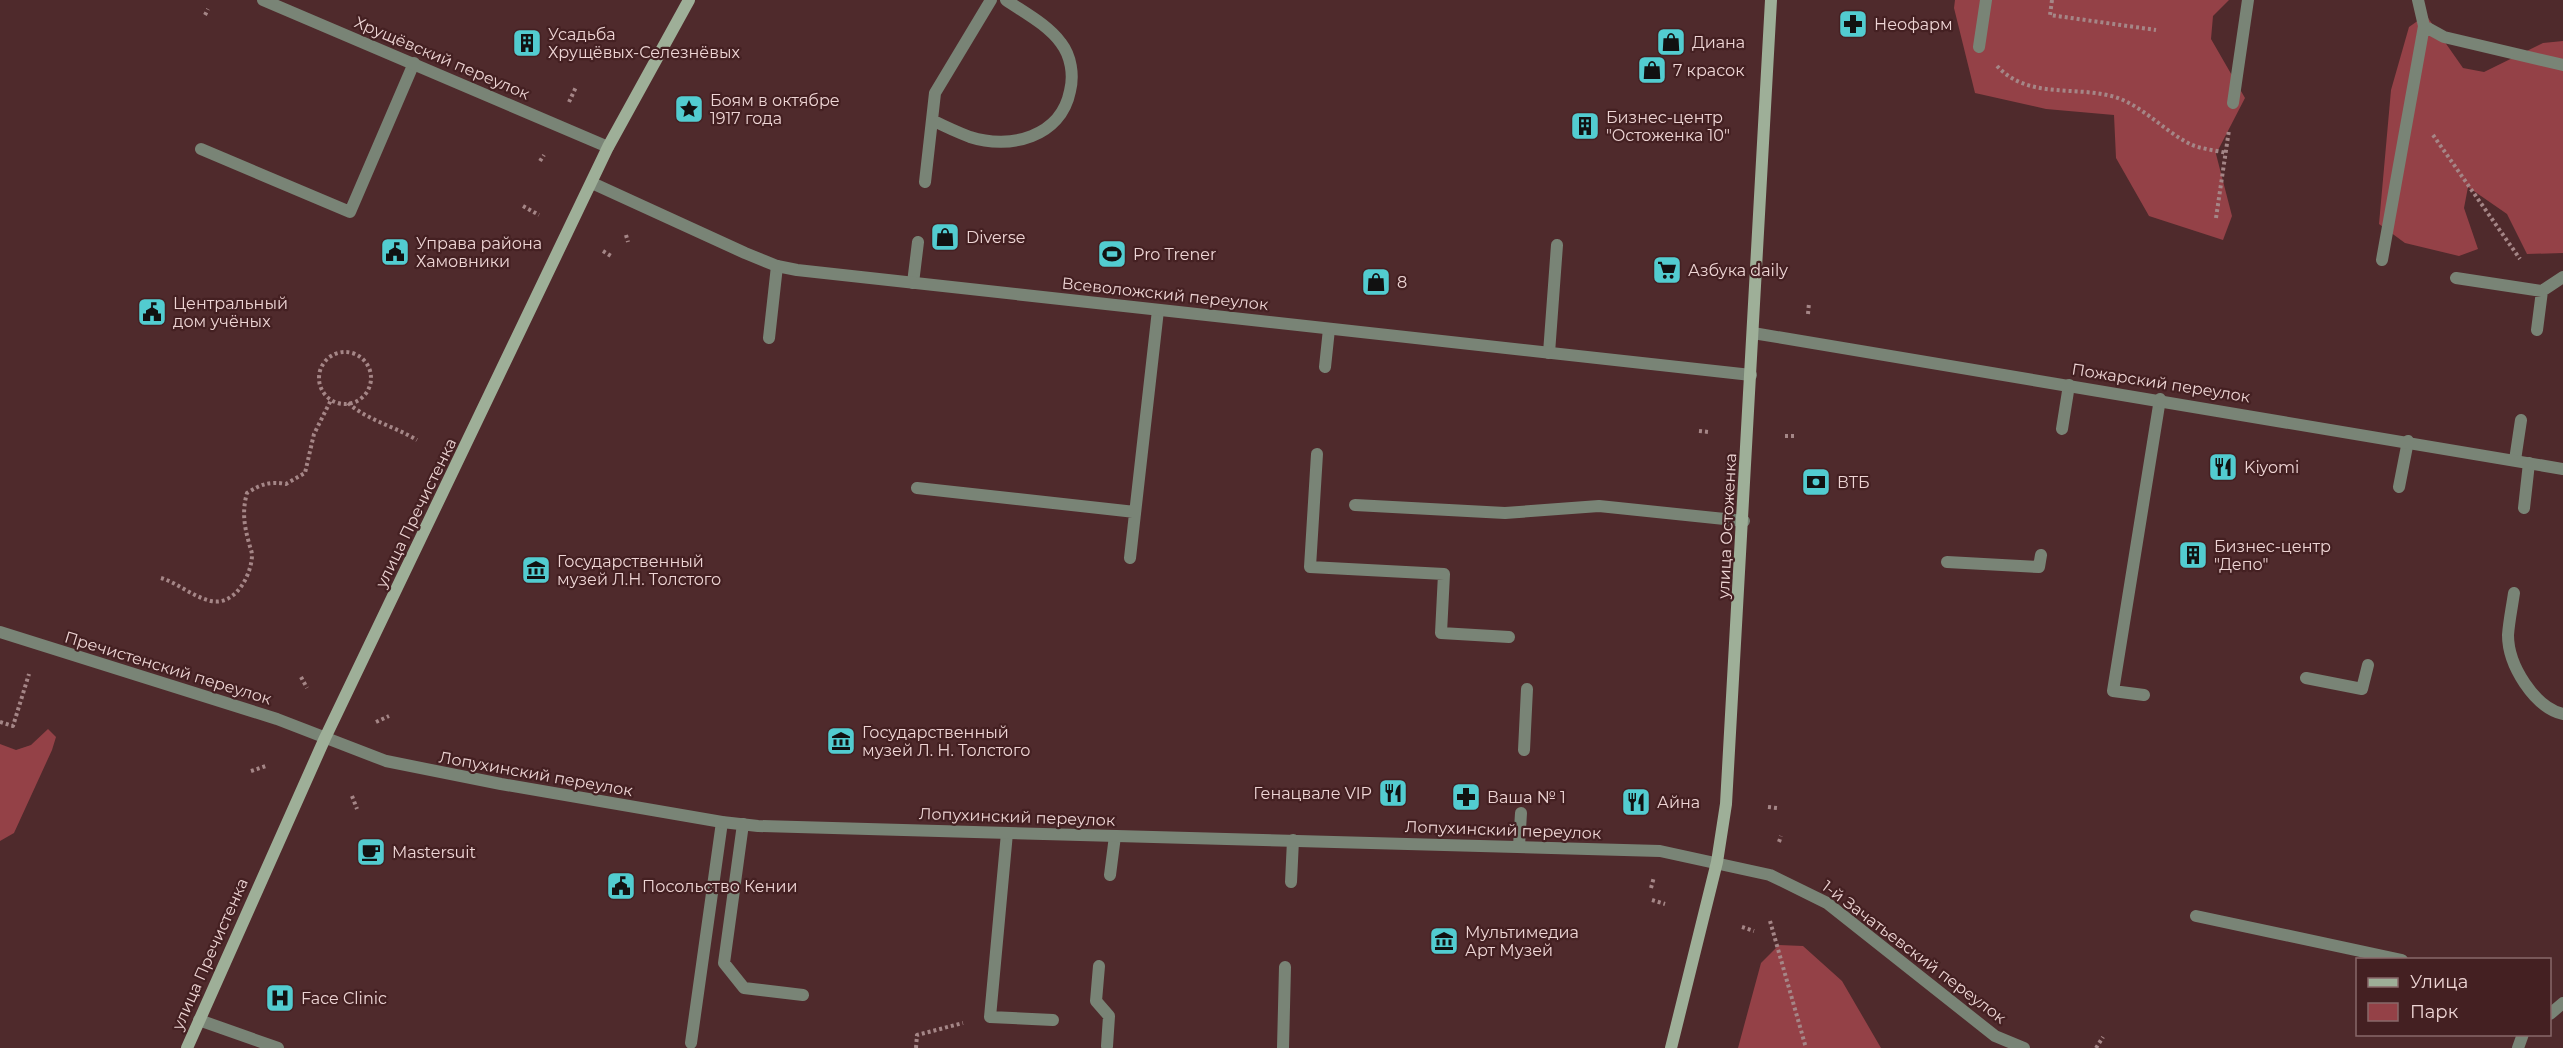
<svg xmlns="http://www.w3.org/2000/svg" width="2563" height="1048" viewBox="0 0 2563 1048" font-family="Montserrat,sans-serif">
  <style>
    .green { fill: #944147 }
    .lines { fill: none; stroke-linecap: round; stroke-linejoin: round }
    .path { stroke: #a58687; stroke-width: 4; stroke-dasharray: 3 3; stroke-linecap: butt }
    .service { stroke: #798476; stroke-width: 12 }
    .minor { stroke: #798476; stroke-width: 12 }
    .secondary { stroke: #9eaf98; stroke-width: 12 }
    .labels { text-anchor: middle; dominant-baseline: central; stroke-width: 4.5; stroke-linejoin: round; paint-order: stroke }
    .poi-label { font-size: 16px; fill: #eed5d5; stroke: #442022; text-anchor: start }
    .street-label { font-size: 16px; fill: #eed5d5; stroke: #442022 }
  </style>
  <rect width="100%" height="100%" fill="#4f2a2c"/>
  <path class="green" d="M1955,0H2229L2213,16L2211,39L2245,98L2216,154L2232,216L2223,240L2149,216L2116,158L2114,115L2046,109L1975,93L1954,8Z
    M2426,15L2463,68L2484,72L2543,43L2563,41V253L2527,254L2507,214L2468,187L2464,208L2478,249L2459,256L2405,243L2379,224L2391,90L2409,27Z
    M48,729L56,737L52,750L14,833L0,841V744L16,750L31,745Z
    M1779,945L1803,946L1842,981L1881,1048H1738L1761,963Z"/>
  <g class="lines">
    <path class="path" d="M2052,0L2050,15L2156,30
      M205,15L208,9
      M1997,66C2029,100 2074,85 2115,97C2143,106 2164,131 2190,144C2200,149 2215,150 2226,153
      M569,102L576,87
      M2433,135L2520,259
      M540,161L544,155
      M523,206L539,215
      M2216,218L2229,130
      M626,235L628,242
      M603,251L611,256
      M1808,314L1809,303
      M319 378a26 26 0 1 1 52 0a26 26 0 1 1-52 0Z
      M348,403C369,421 394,426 417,440
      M1699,431L1709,432
      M1785,436H1797
      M161,578C178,583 193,597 211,601C235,606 251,576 252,556C252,551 250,548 249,543C244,525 242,511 247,493C261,484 270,481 286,484L305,473L314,434L331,400
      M301,677L307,688
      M0,722L13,726L29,674
      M376,722L389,716
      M251,771L266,766
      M352,796L357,809
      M1679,800L1688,802
      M1768,807L1777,808
      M1779,842L1781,836
      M1651,888L1654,877
      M1652,900L1665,904
      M1770,921L1806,1048
      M1742,927L1754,931
      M916,1048L917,1035L963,1023
      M2096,1048L2103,1037"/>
    <path class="service" d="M2418,0L2424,26L2444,37L2563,65
      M1979,47L1986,0
      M2233,103L2248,0
      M932,120C944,126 957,132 970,137C1010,150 1061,137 1070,91C1074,75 1071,56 1061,43C1048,25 1025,13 1006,0
      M201,149L350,212L414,63
      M925,182L935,93L991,0
      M2382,260L2424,26
      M2456,278L2542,291
      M913,283L918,242
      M2537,330L2542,291L2563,277
      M769,338L777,266
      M1549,353L1557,245
      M1325,367L1329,329
      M2062,429L2069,385
      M1317,454L1310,567L1444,574L1441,633L1509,637
      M2515,460L2521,420
      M2399,487L2408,441
      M917,488L1135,512
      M1355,505L1505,513L1599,506L1744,521
      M2524,508L2529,463
      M1130,558L1158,310
      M1947,562L2039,567L2041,555
      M2514,593C2512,607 2509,621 2508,635C2508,665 2534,707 2563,714
      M2306,678L2362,689L2368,665
      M2144,695L2113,691L2160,399
      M1524,750L1527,689
      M743,824L724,963L744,988L803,995
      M1007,833L990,1017L1053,1020
      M1519,846L1521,813
      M1110,875L1115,836
      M1291,882L1293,840
      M2196,916L2402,960
      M1099,966L1096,1001L1109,1016L1107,1046
      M2550,1014L2563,1003
      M199,1020L278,1048
      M691,1043L722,822
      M1283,1048L1285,967
      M2518,1048L2523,1034"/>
    <path class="minor" d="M263,0L608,147
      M592,183L745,253L777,266L797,270L1751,375
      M1753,333L2563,469
      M0,632L277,719L386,761L501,784L722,822L758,826L1660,851L1770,875L1827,903L1995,1036L2024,1048"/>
    <path class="secondary" d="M187,1048L325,738L608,147L689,0
      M1671,1048L1717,862L1726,804L1771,0"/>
  </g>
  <defs>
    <g id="pharmacy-square" transform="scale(1.5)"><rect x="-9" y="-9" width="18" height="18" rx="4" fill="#52ccd0" stroke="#442022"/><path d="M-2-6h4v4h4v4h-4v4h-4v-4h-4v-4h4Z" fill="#111"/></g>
    <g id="shop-square" transform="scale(1.5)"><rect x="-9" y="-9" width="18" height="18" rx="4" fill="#52ccd0" stroke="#442022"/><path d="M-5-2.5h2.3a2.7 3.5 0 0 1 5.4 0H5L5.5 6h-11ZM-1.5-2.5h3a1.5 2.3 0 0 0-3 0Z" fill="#111"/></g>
    <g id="building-square" transform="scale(1.5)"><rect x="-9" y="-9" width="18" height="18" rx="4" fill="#52ccd0" stroke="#442022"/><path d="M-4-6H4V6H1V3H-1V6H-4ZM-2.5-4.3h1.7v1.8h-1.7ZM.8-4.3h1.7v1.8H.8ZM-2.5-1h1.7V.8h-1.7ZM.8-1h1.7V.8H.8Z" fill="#111"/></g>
    <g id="sight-square" transform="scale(1.5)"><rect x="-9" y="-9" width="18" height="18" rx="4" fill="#52ccd0" stroke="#442022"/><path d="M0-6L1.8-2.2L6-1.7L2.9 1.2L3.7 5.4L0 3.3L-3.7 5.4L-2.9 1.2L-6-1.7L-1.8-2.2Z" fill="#111"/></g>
    <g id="civic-square" transform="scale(1.5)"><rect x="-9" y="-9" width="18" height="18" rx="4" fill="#52ccd0" stroke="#442022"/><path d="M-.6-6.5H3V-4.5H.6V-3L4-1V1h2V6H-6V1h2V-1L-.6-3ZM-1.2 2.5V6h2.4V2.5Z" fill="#111"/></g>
    <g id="stadium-square" transform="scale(1.5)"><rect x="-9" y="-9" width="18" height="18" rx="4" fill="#52ccd0" stroke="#442022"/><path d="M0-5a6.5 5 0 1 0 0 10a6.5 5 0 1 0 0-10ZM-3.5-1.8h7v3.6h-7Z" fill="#111"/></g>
    <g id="supermarket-square" transform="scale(1.5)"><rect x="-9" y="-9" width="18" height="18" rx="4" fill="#52ccd0" stroke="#442022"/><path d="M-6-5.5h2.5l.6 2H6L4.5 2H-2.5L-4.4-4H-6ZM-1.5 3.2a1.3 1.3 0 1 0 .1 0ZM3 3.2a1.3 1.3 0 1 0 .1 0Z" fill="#111"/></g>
    <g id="restaurant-square" transform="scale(1.5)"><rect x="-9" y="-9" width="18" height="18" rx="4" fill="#52ccd0" stroke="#442022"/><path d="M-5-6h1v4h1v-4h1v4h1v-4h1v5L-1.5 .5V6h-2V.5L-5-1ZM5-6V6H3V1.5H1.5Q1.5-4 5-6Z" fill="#111"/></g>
    <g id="bank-square" transform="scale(1.5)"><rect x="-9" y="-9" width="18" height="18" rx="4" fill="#52ccd0" stroke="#442022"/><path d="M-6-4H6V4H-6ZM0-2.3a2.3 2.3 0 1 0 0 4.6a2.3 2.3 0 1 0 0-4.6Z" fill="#111"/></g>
    <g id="museum-square" transform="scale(1.5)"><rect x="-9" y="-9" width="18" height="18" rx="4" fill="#52ccd0" stroke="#442022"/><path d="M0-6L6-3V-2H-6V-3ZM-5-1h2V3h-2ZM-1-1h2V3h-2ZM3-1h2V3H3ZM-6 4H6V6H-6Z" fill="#111"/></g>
    <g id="cafe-square" transform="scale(1.5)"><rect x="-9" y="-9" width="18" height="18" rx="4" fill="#52ccd0" stroke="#442022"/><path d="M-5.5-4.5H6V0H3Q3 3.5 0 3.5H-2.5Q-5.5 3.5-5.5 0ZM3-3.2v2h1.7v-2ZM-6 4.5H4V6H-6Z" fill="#111"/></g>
    <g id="hospital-square" transform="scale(1.5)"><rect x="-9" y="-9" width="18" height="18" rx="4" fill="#52ccd0" stroke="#442022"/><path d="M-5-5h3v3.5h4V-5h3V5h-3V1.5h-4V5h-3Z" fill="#111"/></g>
  </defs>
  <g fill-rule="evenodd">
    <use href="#pharmacy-square" x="1853" y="24"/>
    <use href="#shop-square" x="1671" y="42"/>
    <use href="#building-square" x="527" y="43"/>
    <use href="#shop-square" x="1652" y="70"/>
    <use href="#sight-square" x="689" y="109"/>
    <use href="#building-square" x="1585" y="126"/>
    <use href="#shop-square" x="945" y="237"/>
    <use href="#civic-square" x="395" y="252"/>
    <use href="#stadium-square" x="1112" y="254"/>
    <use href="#supermarket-square" x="1667" y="270"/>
    <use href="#shop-square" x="1376" y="282"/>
    <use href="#civic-square" x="152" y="312"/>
    <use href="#restaurant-square" x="2223" y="467"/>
    <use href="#bank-square" x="1816" y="482"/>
    <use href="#building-square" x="2193" y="555"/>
    <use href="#museum-square" x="536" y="570"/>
    <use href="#museum-square" x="841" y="741"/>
    <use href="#restaurant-square" x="1393" y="793"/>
    <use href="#pharmacy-square" x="1466" y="797"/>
    <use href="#restaurant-square" x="1636" y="802"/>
    <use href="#cafe-square" x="371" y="852"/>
    <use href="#civic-square" x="621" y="886"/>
    <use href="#museum-square" x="1444" y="941"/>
    <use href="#hospital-square" x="280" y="998"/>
  </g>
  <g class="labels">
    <g class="poi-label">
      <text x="1874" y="24">Неофарм</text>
      <text x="548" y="34">Усадьба<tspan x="548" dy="18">Хрущёвых-Селезнёвых</tspan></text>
      <text x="1692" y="42">Диана</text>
      <text x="1673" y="70">7 красок</text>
      <text x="710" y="100">Боям в октябре<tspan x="710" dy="18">1917 года</tspan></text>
      <text x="1606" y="117">Бизнес-центр<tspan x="1606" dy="18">"Остоженка 10"</tspan></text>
      <text x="966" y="237">Diverse</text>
      <text x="416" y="243">Управа района<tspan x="416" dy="18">Хамовники</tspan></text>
      <text x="1133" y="254">Pro Trener</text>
      <text x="1688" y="270">Азбука daily</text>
      <text x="1397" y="282">8</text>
      <text x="173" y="303">Центральный<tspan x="173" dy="18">дом учёных</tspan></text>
      <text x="2244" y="467">Kiyomi</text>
      <text x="1837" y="482">ВТБ</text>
      <text x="2214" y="546">Бизнес-центр<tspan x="2214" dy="18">"Депо"</tspan></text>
      <text x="557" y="561">Государственный<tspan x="557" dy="18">музей Л.Н. Толстого</tspan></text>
      <text x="862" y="732">Государственный<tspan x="862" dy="18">музей Л. Н. Толстого</tspan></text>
      <text x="1372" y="793" text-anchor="end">Генацвале VIP</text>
      <text x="1487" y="797">Ваша № 1</text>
      <text x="1657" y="802">Айна</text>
      <text x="392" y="852">Mastersuit</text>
      <text x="642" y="886">Посольство Кении</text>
      <text x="1465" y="932">Мультимедиа<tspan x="1465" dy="18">Арт Музей</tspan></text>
      <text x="301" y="998">Face Clinic</text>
    </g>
    <g class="street-label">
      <text transform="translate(442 58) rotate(23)">Хрущёвский переулок</text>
      <text transform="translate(1165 294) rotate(6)">Всеволожский переулок</text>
      <text transform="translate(2161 383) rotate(9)">Пожарский переулок</text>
      <text transform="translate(416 513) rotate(-64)">улица Пречистенка</text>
      <text transform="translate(1727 526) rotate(-87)">улица Остоженка</text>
      <text transform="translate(168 668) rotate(17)">Пречистенский переулок</text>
      <text transform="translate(536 774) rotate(10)">Лопухинский переулок</text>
      <text transform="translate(1017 817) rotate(2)">Лопухинский переулок</text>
      <text transform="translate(1503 830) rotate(2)">Лопухинский переулок</text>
      <text transform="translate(1914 952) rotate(37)">1-й Зачатьевский переулок</text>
      <text transform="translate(210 954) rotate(-66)">улица Пречистенка</text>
    </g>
  </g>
  <rect x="2356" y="958" width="195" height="78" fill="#442022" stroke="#88686a" stroke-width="1.5"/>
  <rect x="2368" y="978" width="30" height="9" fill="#9eaf98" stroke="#88686a" stroke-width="1.5"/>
  <text x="2410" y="988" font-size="18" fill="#eed5d5">Улица</text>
  <rect x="2368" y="1003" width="30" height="18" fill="#944147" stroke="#88686a" stroke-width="1.5"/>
  <text x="2410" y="1018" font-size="18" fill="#eed5d5">Парк</text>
</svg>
